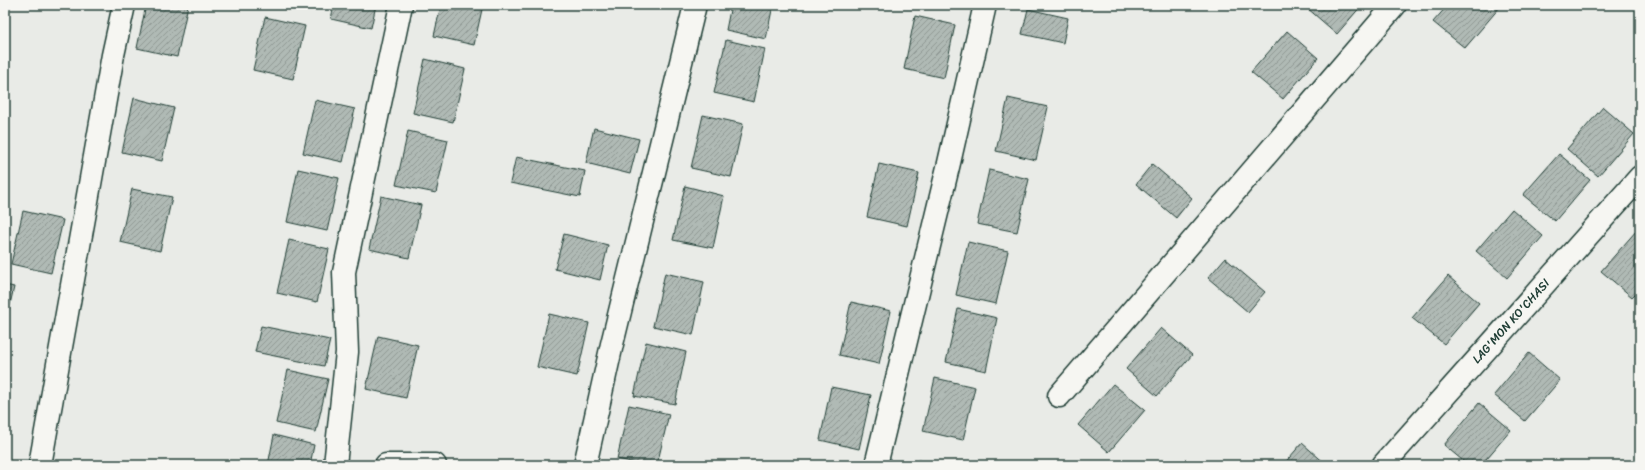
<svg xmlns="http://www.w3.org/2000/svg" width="1645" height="470" viewBox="0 0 1645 470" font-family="Sriracha,sans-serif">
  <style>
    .building { fill: url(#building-hatch); stroke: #1f3d34 }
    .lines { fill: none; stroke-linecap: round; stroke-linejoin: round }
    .minor-casing { stroke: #1f3d34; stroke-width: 25 }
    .minor { stroke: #f6f6f2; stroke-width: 22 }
    .labels { text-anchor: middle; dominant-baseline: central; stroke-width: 3; stroke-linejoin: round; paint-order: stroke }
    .street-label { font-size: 12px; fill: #1f3d34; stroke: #f6f6f2 }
  </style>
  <defs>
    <pattern id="building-hatch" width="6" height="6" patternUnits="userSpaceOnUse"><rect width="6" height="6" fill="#b0bab5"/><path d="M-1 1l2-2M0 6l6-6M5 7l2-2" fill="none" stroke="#8f9894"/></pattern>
  </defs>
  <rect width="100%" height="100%" fill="#e9ebe7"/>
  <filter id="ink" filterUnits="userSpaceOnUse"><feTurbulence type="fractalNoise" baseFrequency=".025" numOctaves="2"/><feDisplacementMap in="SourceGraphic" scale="8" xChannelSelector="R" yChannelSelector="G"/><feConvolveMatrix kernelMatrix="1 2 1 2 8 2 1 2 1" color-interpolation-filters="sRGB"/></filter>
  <g filter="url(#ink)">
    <path class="building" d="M146,5H188L177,57L137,48Z
      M334,5H376L371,28L331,19Z
      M441,5H483L474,45L434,36Z
      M731,5H773L766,39L726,30Z
      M1308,5H1362L1337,34L1306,7Z
      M1448,5H1498L1500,7L1465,48L1433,22Z
      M1028,9L1068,18L1063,43L1022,34Z
      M915,16L955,25L944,78L904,69Z
      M265,17L305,26L293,79L253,70Z
      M1287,31L1318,58L1283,99L1251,72Z
      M726,40L765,49L754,102L714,93Z
      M425,59L465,69L453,122L413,113Z
      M134,98L174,108L162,161L122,152Z
      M1008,98L1048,107L1036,160L996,151Z
      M315,100L355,109L343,162L303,153Z
      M1603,107L1634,134L1598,176L1567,149Z
      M703,115L743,124L731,177L691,168Z
      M594,128L639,139L630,174L586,163Z
      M408,131L448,140L436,193L396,185Z
      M1559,154L1590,180L1555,221L1523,195Z
      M516,157L585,171L580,197L510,183Z
      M879,164L919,173L907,226L867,217Z
      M1152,164L1192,198L1176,218L1136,184Z
      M298,169L339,178L327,231L287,222Z
      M989,170L1029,179L1017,232L977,224Z
      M685,186L724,196L713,248L673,240Z
      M132,189L172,197L160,251L120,242Z
      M381,196L421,205L409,258L369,249Z
      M1512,209L1543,236L1507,278L1476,251Z
      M23,211L63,220L51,273L11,264Z
      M1637,230L1640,233V289L1632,297L1601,271Z
      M564,234L608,245L600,280L555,269Z
      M289,240L329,249L317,302L277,293Z
      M968,242L1008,251L996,304L956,295Z
      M1225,258L1265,292L1248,312L1208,278Z
      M665,273L704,282L693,335L653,326Z
      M1448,276L1479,303L1444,344L1412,318Z
      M5,285L14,287L8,313L5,312Z
      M851,302L891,311L879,364L839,355Z
      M958,309L997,318L986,371L946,362Z
      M549,314L589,323L577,376L537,367Z
      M261,326L330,340L324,366L255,352Z
      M1161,328L1192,355L1157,396L1126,369Z
      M378,336L418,345L406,398L366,389Z
      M646,342L686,352L675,404L634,396Z
      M1529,353L1560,380L1525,421L1494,395Z
      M288,370L328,379L316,432L276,423Z
      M935,378L975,387L963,440L923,431Z
      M1113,384L1145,410L1109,452L1078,425Z
      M831,387L871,395L859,449L820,440Z
      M1479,403L1511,430L1481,465H1468L1444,445Z
      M629,405L669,414L657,465H646L617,459Z
      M274,435L314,445L310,465H268Z
      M1302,443L1327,465H1283Z
      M919,460L941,465H918Z"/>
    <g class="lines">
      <g class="minor-casing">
        <path id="minor" d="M1059,396L1395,5
          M40,465L113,55L124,5
          M335,465L347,352L344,272L401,5
          M386,465H435
          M585,465L612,344L695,5
          M876,465L949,163L985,5
          M1383,465L1640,177"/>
      </g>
      <use href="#minor" class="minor"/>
    </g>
  </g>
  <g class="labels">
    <g class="street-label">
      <text transform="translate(1511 321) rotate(-48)">LAG'MON KO'CHASI</text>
    </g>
  </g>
  <rect width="1645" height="470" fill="none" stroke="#f6f6f2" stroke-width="20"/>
  <rect x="10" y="10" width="1625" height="450" fill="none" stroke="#1f3d34" stroke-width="1.5" filter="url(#ink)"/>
</svg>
